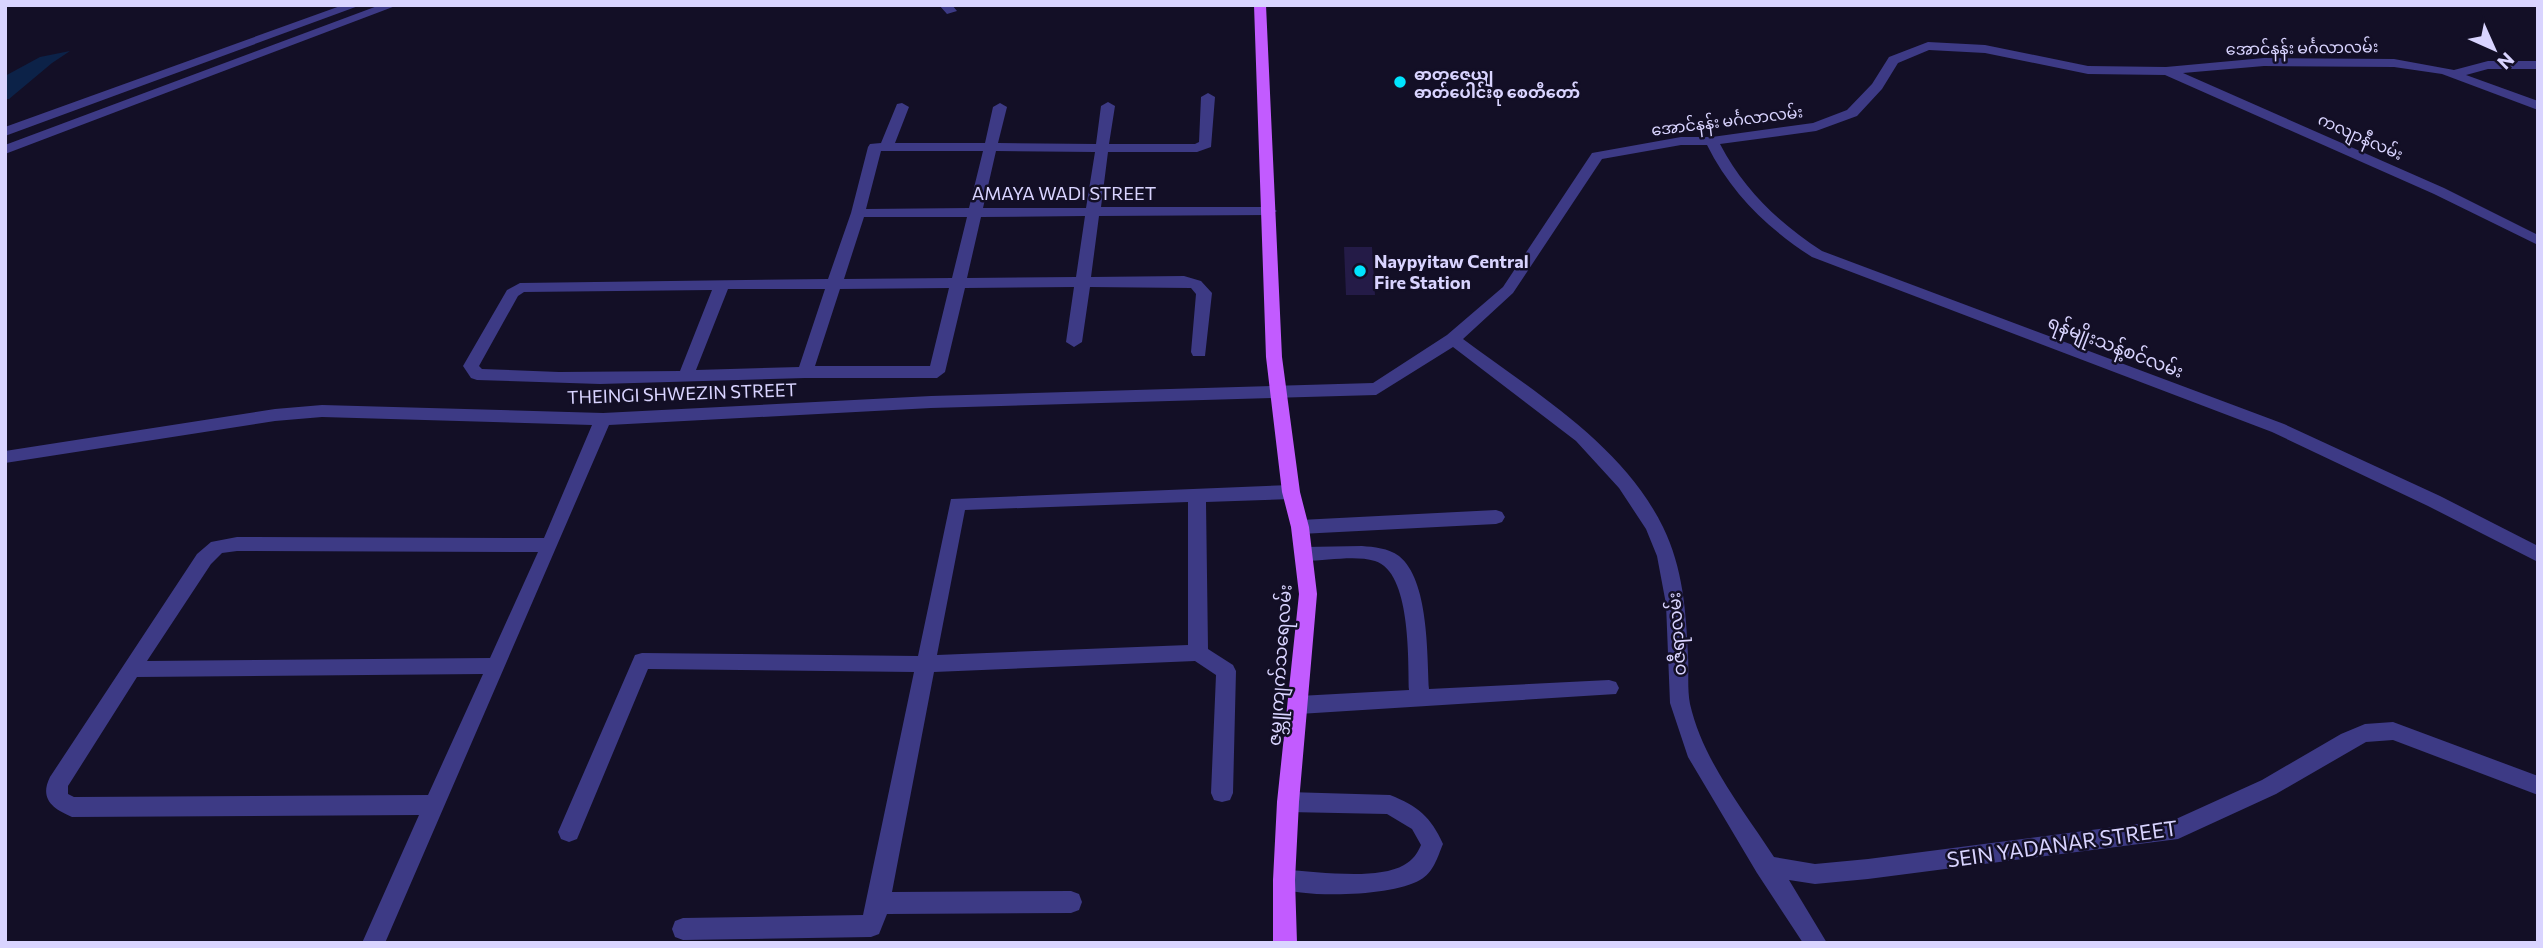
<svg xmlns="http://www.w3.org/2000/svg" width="2543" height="948" viewBox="0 0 2543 948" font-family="Commissioner,'Noto Sans Myanmar',sans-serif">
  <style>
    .water { fill: #0c2248 }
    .building { fill: #241b47 }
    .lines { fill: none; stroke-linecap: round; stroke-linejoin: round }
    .minor { fill: #3d3a85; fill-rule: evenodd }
    .major { fill: #c25bff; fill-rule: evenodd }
    .poi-dot { fill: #00e5ff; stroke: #130f26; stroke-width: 2.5 }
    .labels { text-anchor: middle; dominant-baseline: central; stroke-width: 5; stroke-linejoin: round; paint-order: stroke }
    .far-street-label { font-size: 16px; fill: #d9d4ff; stroke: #130f26 }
    .far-poi-label { font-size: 16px; font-weight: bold; fill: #d9d4ff; stroke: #130f26; text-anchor: start }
    .street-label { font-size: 18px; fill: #d9d4ff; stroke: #130f26 }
    .poi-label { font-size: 18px; font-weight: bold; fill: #d9d4ff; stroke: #130f26; text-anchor: start }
    .near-street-label { font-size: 21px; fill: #d9d4ff; stroke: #130f26 }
  </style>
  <rect width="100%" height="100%" fill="#130f26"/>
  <path class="water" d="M70,51L52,63L9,99H5V76L40,57Z"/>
  <path class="building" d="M1344,247H1372L1375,295H1346Z"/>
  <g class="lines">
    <path class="minor" d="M343,5H361L5,136V127Z
      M380,5H398L5,154V145Z
      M939,5H952L957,11L947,14Z
      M1928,42L1985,45L2088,66L2166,67L2264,58L2394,59L2454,70L2488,61H2538V69H2488L2466,75L2538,101V110L2442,74L2394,67L2264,66L2183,73L2444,188L2538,235V245L2434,194L2165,75L2088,74L1985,53L1929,50L1898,63L1882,89L1857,116L1816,131L1720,144C1744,190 1779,223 1822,251L2284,424L2440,496L2538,546V562L2428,506L2272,432L1812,257C1767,228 1731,193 1707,145H1681L1602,159L1513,293L1463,339C1534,392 1622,444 1663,527C1683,568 1686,611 1688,656C1689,671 1687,689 1690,704C1703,761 1743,809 1774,857L1815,864L1868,859L2176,819L2262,780L2341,734L2365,724L2393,722L2538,776V795L2393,740L2366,742L2276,794L2178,839L1868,879L1815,884L1789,880L1827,943H1803L1757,873L1688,757L1670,703L1666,604L1657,556L1646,529L1619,488L1576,441L1453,347L1376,395L931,408L609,425L385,943H362L419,815L72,817C53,809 39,799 50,777L197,554L211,542L237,537L544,538L592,425L322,417L275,421L5,463V451L275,409L322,405L603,413L931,396L1373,383L1447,335L1503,287L1592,153L1681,137H1712L1813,123L1847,110L1872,84L1889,57ZM237,551L538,552L490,658L147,661L211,564L222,553ZM483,674L428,795L74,797L68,794V786L137,677Z
      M1208,93L1215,97L1211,147L1197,152H1108L1101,207H1270L1277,211L1270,215L1099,216L1091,277L1184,276L1201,281L1212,293L1205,356H1193L1191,352L1196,294L1191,288L1090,287L1082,342L1074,347L1066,342L1074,287L965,288L945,372L937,378H805L600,384L477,380L471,378L463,366L507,290L520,283L828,279L851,213L868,147L870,144L881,143L897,104L902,103L909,107L895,143H985L993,107L1000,103L1007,107L998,143L1096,144L1101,106L1108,102L1115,106L1109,144H1195L1199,142L1201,97ZM881,151H983L969,208L866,209ZM996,151L1095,152L1086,208H983ZM1085,216L1076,277L967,278L981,217ZM864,217H967L952,278L844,279ZM949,288L930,366H815L840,289ZM728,289H825L799,367L696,370ZM712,290L680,371L559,372L482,369L479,366L518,296L524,292Z
      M1291,485L1297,487L1300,492L1297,497L1291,499L1206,502L1208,649L1233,665L1236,671L1233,793L1230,800L1222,802L1214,800L1211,793L1216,675L1195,661L934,672L892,892L1071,891L1079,894L1082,902L1079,910L1071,913L887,914L879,934L871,937L683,940L675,937L672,929L675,921L683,918L863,915L914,672L648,669L577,839L569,842L561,839L558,832L635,655L642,653L918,656L951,499ZM1188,502V645L937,655L965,510Z
      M1496,510L1502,512L1505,517L1502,522L1496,524L1300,534L1294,532L1291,527L1294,522L1300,520Z
      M1362,546C1374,547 1388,548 1399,556C1429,580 1427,654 1429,689L1609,680L1616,682L1619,688L1616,694L1299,714L1292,711L1289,705L1292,699L1299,696L1409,690C1408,659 1411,572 1375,561C1354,555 1327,561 1305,561L1298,559L1296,554L1298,549L1305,547Z
      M1288,792L1390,795C1418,806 1431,817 1443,844C1437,858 1434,872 1420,880C1393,896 1306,899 1276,887L1273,880L1276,873L1284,870C1316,871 1376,881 1404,865C1413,860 1417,854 1421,845L1412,829L1387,814L1288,812L1280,809L1277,802L1280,795Z"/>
    <path class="major" d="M1254,5H1266L1282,357L1300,492L1309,527L1317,594L1299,802L1295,880L1297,943H1273V880L1277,802L1299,594L1291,527L1282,492L1266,357Z"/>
  </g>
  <g class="poi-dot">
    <circle cx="1400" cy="82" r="7"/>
    <circle cx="1360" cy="271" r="7"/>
  </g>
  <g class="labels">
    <g class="far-street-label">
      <text transform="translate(2302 47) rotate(-1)">အောင်နန်း မင်္ဂလာလမ်း</text>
      <text transform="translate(1727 120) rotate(-7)">အောင်နန်း မင်္ဂလာလမ်း</text>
      <text transform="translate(2361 136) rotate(24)">ကလျာနီလမ်း</text>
    </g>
    <g class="far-poi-label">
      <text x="1414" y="73">ဓာတုဇေယျ<tspan x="1414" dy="18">ဓာတ်ပေါင်းစု စေတီတော်</tspan></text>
    </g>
    <g class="street-label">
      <text x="1064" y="193">AMAYA WADI STREET</text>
      <text transform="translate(2116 346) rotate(21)">ရန်မျိုးသန့်စင်လမ်း</text>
      <text transform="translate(682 393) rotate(-2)">THEINGI SHWEZIN STREET</text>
      <text transform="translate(1676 634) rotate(-94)">ဝဇီရာလမ်း</text>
      <text transform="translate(1279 665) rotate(-86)">ဇမ္ဘူကျက်သရေလမ်း</text>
    </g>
    <g class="poi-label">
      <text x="1374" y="261">Naypyitaw Central<tspan x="1374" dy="21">Fire Station</tspan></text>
    </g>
    <g class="near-street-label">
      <text transform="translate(2062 843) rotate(-8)">SEIN YADANAR STREET</text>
    </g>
  </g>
  <rect width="2543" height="948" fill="none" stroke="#d9d4ff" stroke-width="14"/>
  <g transform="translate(2494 49) rotate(135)" stroke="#130f26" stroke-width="5" paint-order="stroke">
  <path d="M0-5L12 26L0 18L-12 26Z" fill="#d9d4ff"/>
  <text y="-10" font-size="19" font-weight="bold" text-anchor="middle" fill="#d9d4ff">N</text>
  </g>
</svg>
